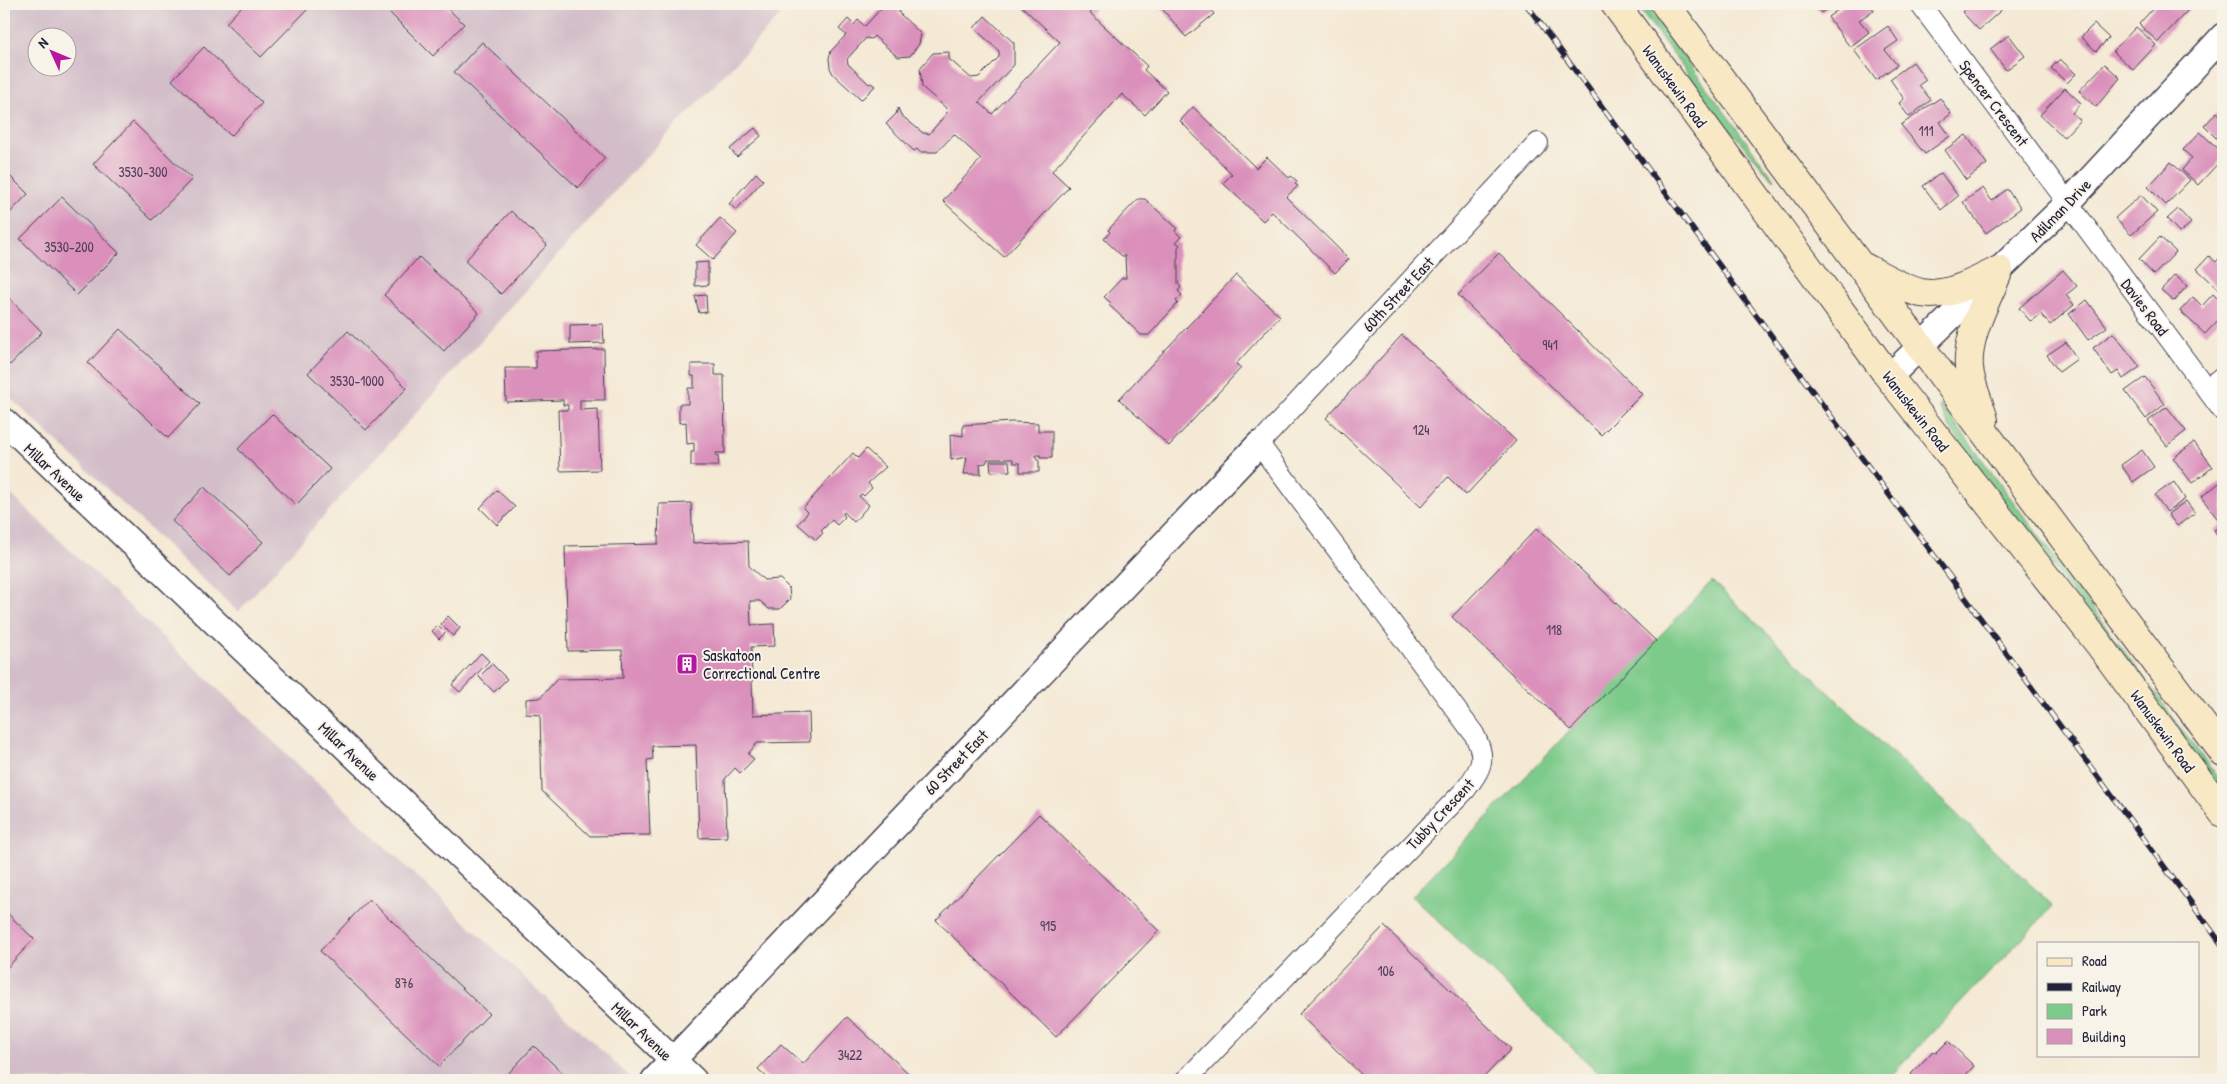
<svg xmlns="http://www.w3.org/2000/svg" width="2227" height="1084" viewBox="0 0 2227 1084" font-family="'Patrick Hand',sans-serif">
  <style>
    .industrial { fill: #d2bdc8; fill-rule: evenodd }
    .green { fill: #7dcb8a; stroke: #507662 }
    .building { fill: #da90bb }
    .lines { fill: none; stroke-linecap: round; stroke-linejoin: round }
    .minor-casing { stroke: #424052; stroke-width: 22 }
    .tertiary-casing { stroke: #424052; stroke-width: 28 }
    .secondary-casing { stroke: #424052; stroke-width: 30 }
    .minor { stroke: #fff; stroke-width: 20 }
    .tertiary { stroke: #fff; stroke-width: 25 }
    .secondary { stroke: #f8e8c3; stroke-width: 28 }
    .rail-casing { stroke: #22223b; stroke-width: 5.5 }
    .rail { stroke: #f7f3e8; stroke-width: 4; stroke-dasharray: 11; stroke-linecap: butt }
    .labels { text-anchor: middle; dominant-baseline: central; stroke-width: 4; stroke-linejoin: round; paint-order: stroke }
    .number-label { font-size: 14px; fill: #503e5b }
    .street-label { font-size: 16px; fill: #22223b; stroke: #f7f3e8 }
    .poi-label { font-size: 16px; fill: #22223b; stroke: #f7f3e8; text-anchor: start }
  </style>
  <rect width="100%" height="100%" fill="#f7f3e8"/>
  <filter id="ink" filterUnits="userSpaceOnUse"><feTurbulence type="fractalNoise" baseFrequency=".02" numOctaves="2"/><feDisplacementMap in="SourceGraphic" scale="10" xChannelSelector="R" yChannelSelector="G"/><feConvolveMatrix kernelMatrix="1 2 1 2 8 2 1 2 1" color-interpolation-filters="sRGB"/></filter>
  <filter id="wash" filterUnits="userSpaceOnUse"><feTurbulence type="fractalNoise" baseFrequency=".0096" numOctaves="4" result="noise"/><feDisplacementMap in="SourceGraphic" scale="20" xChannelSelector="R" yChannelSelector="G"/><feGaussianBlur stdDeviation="1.12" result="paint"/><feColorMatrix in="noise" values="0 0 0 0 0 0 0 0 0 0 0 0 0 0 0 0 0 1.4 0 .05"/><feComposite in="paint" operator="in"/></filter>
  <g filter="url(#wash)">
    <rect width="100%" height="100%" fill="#f4e9d4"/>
    <path class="industrial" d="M4,4H791L634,170L238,612L4,392ZM38,38H68V68H38Z
      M4,488L631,1078L628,1080H4Z"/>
    <path class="green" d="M1636,4H1645L1774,179L1773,180L1721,119Z
      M1941,404L2223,785V797L1950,428L1939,406Z
      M1712,581L2053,906L1887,1080H1606L1412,896Z"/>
    <g id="blocks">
      <path class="building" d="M244,4H302L308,9L261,57L226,23Z
        M381,4H443L464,24L433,56Z
        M885,4H899V13L921,34L919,44L910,56L898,57L874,36L871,39L866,38L847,59L848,64L869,84L871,83L875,86L861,100L833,74L830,68L829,58L831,51L846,35L839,29L848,19L854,25L858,20L865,26Z
        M1019,4H1099L1090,13L1147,66L1144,70L1167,91L1145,115L1122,94L1052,171L1069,187L1004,257L943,201L981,159L954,134L937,152H920L917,149L914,151L886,124L896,114L898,108L901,115L923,133L929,134L947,113L946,108L922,87L920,68L933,53L949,52V59L971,78L979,77L999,57V51L974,28L985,16L1014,43V65L979,102L992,114L1060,42Z
        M1158,4H1206L1214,14L1186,37Z
        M1814,4H1833L1821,13Z
        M1846,4H1869L1874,10L1859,20L1869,32L1850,47L1828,17Z
        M1972,4H2008L1979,30L1962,12Z
        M2157,4H2183L2189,9L2158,42L2139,24Z
        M2094,24L2109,38L2096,51L2081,37Z
        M1888,26L1898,41L1885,50L1897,65L1876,80L1854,50Z
        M2136,27L2156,45L2133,70L2113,51Z
        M2009,35L2025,56L2006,70L1990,49Z
        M482,42L605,158L578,188L454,72Z
        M204,47L262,103L231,136L172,80Z
        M2060,59L2076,74L2067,83L2051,68Z
        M1913,62L1926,80L1919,85L1931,100L1909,117L1899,103L1904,99L1890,79Z
        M2105,64L2120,78L2096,107L2079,91Z
        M2065,88L2081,103L2072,113L2080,120L2064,137L2040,115Z
        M1940,98L1951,114L1940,122L1950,136L1925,154L1901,125Z
        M1193,107L1256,168L1267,157L1289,178L1291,176L1297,181L1295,184L1298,186L1286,197L1349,259L1335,273L1272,212L1263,221L1223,183L1232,174L1180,121Z
        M2217,112L2223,118V145L2204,126Z
        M133,122L192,179L152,220L93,164Z
        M755,128L761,136L737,157L730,149Z
        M2200,132L2223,153V158L2198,185L2182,170L2192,158L2183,150Z
        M1966,135L1987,164L1966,180L1945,150Z
        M2171,162L2190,180L2166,205L2148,187Z
        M4,170L28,194L4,219Z
        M756,173L763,180L736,210L729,204Z
        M1941,173L1958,196L1941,210L1923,186Z
        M1983,188L1992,201L2007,189L2021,208L1986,233L1963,202Z
        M2141,195L2157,212L2131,235L2115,218Z
        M62,197L119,253L77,295L20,239Z
        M1138,199H1145L1177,228L1175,231L1181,237L1176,242L1180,245L1178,247V284L1181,287L1178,291L1182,295L1176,301L1178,303L1149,335H1141L1109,305L1111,303L1104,297L1122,278H1126L1125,256H1122L1104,239L1110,232L1108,230Z
        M2178,209L2191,223L2180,233L2167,219Z
        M511,211L547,245L501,294L465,261Z
        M720,218L737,233L713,260L696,245Z
        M2160,237L2176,252L2154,275L2139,259Z
        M1499,253L1642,394L1601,435L1458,295Z
        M2223,254V291L2222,292L2197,269L2209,256L2216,262Z
        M419,257L479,313L444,351L384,295Z
        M708,262V285L695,286V263Z
        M2063,270L2077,286L2066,295L2074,305L2050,325L2041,314L2031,322L2019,308Z
        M1236,275L1280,316L1236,364L1241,368L1169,446L1119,399Z
        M2175,275L2187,286L2174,301L2161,290Z
        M4,293L42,332L10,365L4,359Z
        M2213,294L2223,304V315L2205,334L2180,311L2193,297L2202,306Z
        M706,295L707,312L699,313L695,296Z
        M2087,300L2107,327L2088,340L2069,314Z
        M603,324L604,343L570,344V325Z
        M120,329L200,404L168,438L88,363Z
        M348,331L407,388L366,430L308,373Z
        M2113,333L2140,367L2123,379L2118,371L2112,375L2093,348Z
        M1402,335L1516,441L1466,495L1448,477L1421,507L1326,418Z
        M2066,342L2077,359L2059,372L2047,355Z
        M604,349L605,400H580V410L598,409L600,470L560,471L558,410H568V405H563V400L506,402L505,368H536V351Z
        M691,364H715V375H724L725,453H716V456H718L719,466H691V452H694V443L687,444L686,422L679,423V404H688V388H694V376H691Z
        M2145,377L2165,404L2146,419L2125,391Z
        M2167,407L2186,431L2167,446L2148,421Z
        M272,414L330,469L296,505L238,449Z
        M1012,422L1038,423V431H1052V458H1040V455H1036V459L1039,461V472H1020V463H1014L1013,459H988L986,463L980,464L981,474H964L967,457L951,460L950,434L963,436V425Z
        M2194,442L2213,467L2192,483L2173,458Z
        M866,449L886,467L868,483L872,488L864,496L862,494L859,496L869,505L854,522L844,512L843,514L845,517L837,525L832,520L821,531L823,533L816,540L798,524L806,515L807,512L803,508L853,453L858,458Z
        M2142,450L2154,467L2133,482L2121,465Z
        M990,461H1009L1010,471L991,472Z
        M2222,481L2223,520L2220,522L2201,497Z
        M2174,482L2185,499L2167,512L2155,495Z
        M204,487L263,542L230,576L172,521Z
        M497,490L515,507L497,525L480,508Z
        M2186,501L2195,513L2177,526L2168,514Z
        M691,503L693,543L748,541L749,566L764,580L780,579L789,588L790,599L780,609H769L760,601H750L751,625L774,624L775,646L751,647L753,715L809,713L810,742L757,743L748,754L754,759L740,773L735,768L725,779L727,837L699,838L696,745L652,746L653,759L647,760L650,835L590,836L542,791L540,715L526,714V699L540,698L557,679L623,678L622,650L568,651L565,546L658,544L659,504Z
        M2223,524V543L2214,530Z
        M1537,528L1656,641L1571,730L1452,617Z
        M448,616L460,628L453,636L441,624Z
        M438,626L445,633L439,639L432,631Z
        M481,653L489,661L460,692L452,685Z
        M492,664L507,679L494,692L479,677Z
        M1039,814L1159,931L1056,1037L936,920Z
        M369,899L489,1014L439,1066L320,951Z
        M4,910L34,939L4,971Z
        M1384,926L1511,1049L1481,1080H1367L1299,1014Z
        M847,1017L916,1080H770L758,1069L781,1044L803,1064Z
        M1948,1041L1974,1066L1961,1080H1918L1911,1074L1933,1051L1936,1053Z
        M534,1046L570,1080H502Z"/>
    </g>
  </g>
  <g filter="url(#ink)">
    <use href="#blocks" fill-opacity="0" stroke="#424052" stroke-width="1"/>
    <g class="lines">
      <g class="minor-casing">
        <path id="minor" d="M1920,4L2223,411
          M2207,389L2223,376
          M1186,1080L1466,789C1482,767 1487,759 1474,734L1259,444L1538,143"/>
      </g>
      <g class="tertiary-casing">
        <path id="tertiary" d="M1889,377L2069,202L2223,36
          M4,421L694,1080
          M654,1080L1259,444"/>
      </g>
      <g class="secondary-casing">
        <path id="secondary" d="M1615,4L1889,377L2099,644L2223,813
          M1665,4L2223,752
          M1864,267C1880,275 1903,289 1921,293C1947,298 1977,281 1999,270
          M1984,420C1980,405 1973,390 1970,375C1963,340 1987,301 1999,270"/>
      </g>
      <use href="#minor" class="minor"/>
      <use href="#tertiary" class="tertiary"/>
      <use href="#secondary" class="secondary"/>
      <g class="rail-casing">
        <path id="rail" d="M1526,4L2223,946"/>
      </g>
      <use href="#rail" class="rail"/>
    </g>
  </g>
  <defs>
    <g id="building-square" transform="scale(1.125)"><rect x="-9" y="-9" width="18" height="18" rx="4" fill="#b5179e" stroke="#f7f3e8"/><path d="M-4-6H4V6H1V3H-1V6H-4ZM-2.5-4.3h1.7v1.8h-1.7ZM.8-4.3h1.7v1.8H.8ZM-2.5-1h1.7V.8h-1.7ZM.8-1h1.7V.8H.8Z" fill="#fff"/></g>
  </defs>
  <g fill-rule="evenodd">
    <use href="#building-square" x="687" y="664"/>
  </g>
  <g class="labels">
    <g class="number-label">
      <text x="1926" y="130">111</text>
      <text x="143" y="171">3530-300</text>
      <text x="69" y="246">3530-200</text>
      <text x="1550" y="344">941</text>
      <text x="357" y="380">3530-1000</text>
      <text x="1421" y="429">124</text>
      <text x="1554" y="629">118</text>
      <text x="1048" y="925">915</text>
      <text x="1386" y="970">106</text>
      <text x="404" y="982">876</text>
      <text x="850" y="1054">3422</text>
    </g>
    <g class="street-label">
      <text transform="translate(1675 86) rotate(54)">Wanuskewin Road</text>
      <text transform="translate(1994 103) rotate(53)">Spencer Crescent</text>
      <text transform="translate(2060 210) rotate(-46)">Adilman Drive</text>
      <text transform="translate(1398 294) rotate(-47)">60th Street East</text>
      <text transform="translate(2145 307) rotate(53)">Davies Road</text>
      <text transform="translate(1916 411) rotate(52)">Wanuskewin Road</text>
      <text transform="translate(55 472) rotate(43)">Millar Avenue</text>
      <text transform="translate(2163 731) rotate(54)">Wanuskewin Road</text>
      <text transform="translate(349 751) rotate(44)">Millar Avenue</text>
      <text transform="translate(956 762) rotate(-46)">60 Street East</text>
      <text transform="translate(1440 814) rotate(-47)">Tubby Crescent</text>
      <text transform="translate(642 1031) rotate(44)">Millar Avenue</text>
    </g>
    <g class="poi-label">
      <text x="703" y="655">Saskatoon<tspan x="703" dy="18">Correctional Centre</tspan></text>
    </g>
  </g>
  <rect width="2227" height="1084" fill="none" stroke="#f7f3e8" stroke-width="20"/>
  <rect x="2037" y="942" width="162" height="115" fill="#f7f3e8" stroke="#a29fa3"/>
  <rect x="2047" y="958" width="25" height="8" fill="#f8e8c3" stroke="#a29fa3"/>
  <text x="2082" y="966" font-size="15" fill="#22223b">Road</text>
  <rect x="2047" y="983" width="25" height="8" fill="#22223b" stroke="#a29fa3"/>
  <text x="2082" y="992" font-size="15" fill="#22223b">Railway</text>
  <rect x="2047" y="1004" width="25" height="15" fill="#7dcb8a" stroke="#a29fa3"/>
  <text x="2082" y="1016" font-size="15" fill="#22223b">Park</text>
  <rect x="2047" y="1029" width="25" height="15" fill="#da90bb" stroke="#a29fa3"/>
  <text x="2082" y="1042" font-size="15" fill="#22223b">Building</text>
  <g transform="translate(52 52) rotate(314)"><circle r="24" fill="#f7f3e8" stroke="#a29fa3"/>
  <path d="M0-4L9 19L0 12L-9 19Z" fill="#b5179e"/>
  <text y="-8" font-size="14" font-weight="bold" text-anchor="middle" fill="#22223b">N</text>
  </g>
</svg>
